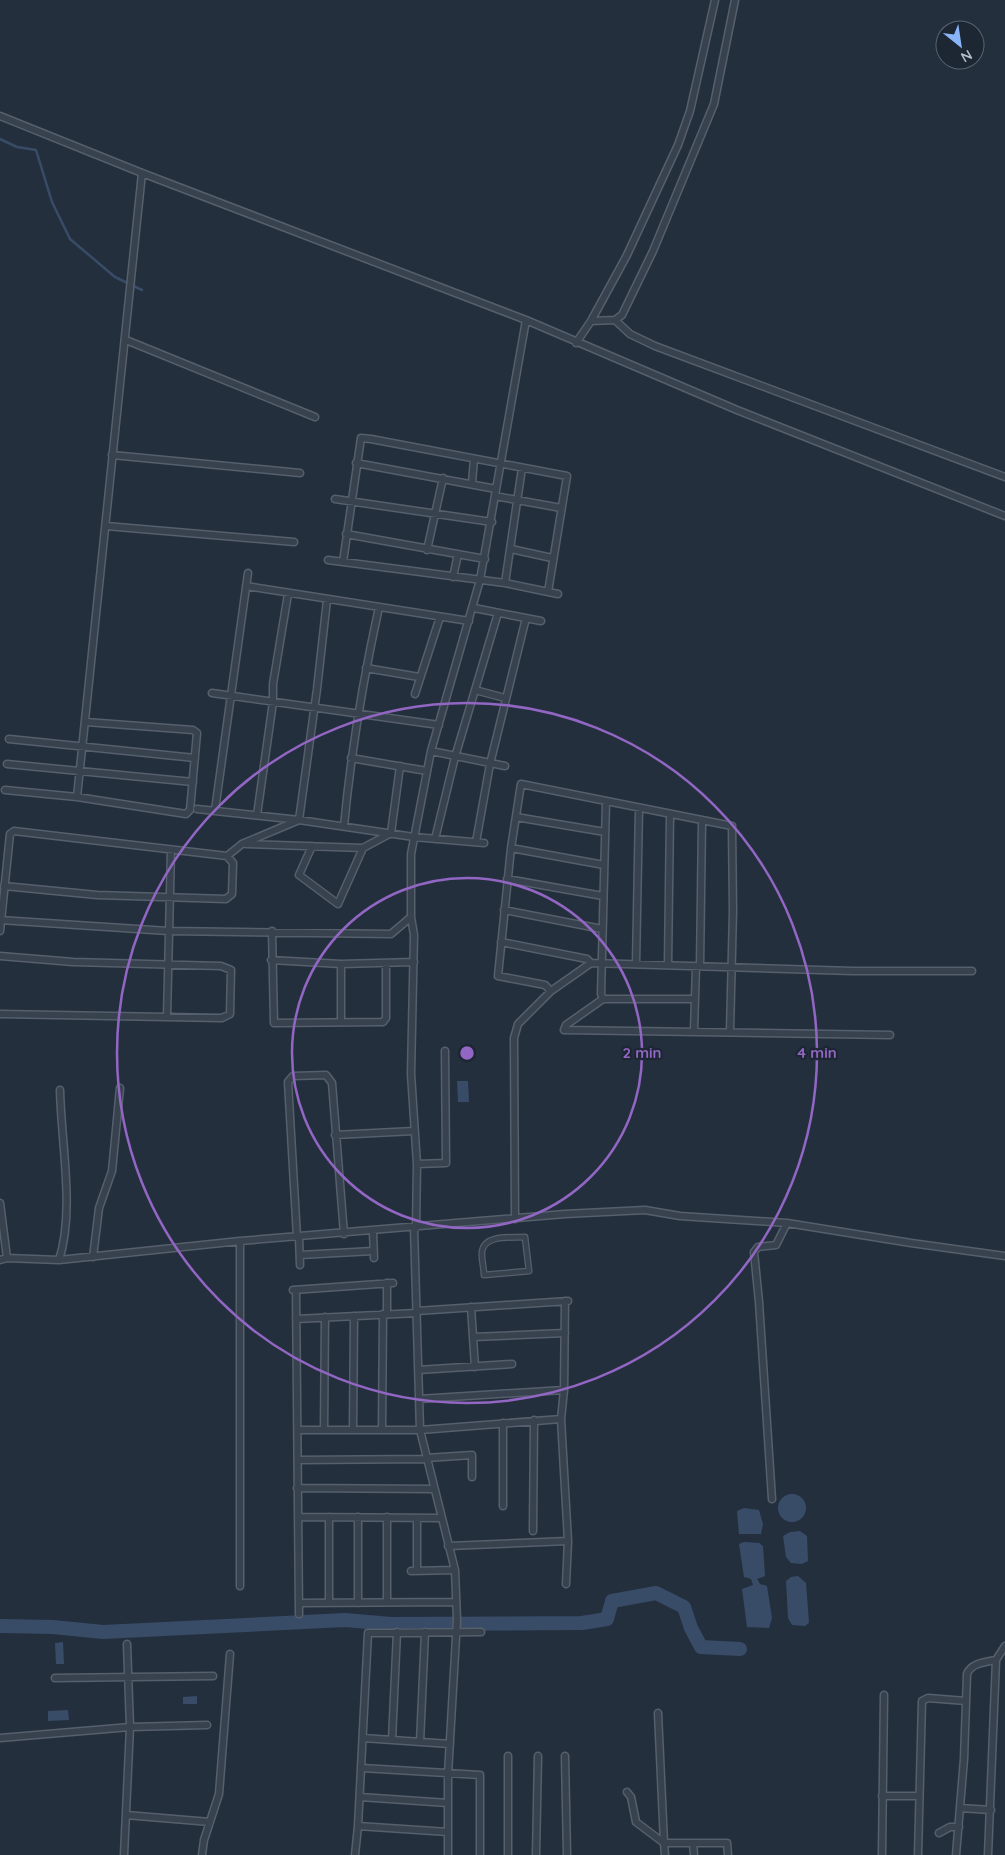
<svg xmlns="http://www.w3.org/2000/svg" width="1005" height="1855" viewBox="0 0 1005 1855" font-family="Quicksand,sans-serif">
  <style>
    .water { fill: #394c67 }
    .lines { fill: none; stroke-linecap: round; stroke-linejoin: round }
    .stream { stroke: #394c67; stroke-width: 2.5 }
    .river { stroke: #394c67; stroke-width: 14 }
    .pedestrian-casing { stroke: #565f6c; stroke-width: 7 }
    .minor-casing { stroke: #565f6c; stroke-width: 9 }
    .pedestrian { stroke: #38414e; stroke-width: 4.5 }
    .minor { stroke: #38414e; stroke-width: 6 }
    .ring { fill: none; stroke: #9266c3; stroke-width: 2.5 }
    .centre { fill: #9266c3; stroke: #1d2633; stroke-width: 2.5 }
    .ring-label { font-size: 15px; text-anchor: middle; font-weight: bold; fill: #9266c3; stroke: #1d2633; stroke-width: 4.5; stroke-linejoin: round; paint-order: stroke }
  </style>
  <rect width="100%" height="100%" fill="#242f3e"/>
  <path class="water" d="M457,1081H468L469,1102H458Z
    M778 1508a14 14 0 1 1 28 0a14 14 0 1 1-28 0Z
    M744,1508L759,1510L763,1524L761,1534H739L737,1511Z
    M800,1531L807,1536L808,1561L802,1564L791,1563L786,1557L783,1536L790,1532Z
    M744,1542L759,1543L763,1546L765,1576L757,1579L760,1584L767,1586L772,1618L769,1628L747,1627L742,1589L753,1585L751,1579L744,1577L739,1544Z
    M798,1576L806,1583L809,1623L805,1626L792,1625L788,1618L786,1581L791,1577Z
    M63,1642L64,1664H56L55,1643Z
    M197,1696V1704H183V1697Z
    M68,1710L69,1720L48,1721V1711Z"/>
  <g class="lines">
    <path class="stream" d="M0,139L17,147L36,150L52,202L70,239L115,277L142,290"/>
    <path class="river" d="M0,1626L53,1627L103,1632L345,1620L391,1624L582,1623L607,1619L612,1601L656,1593L684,1607L691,1628L701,1647L740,1649"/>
    <g class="pedestrian-casing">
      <path id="pedestrian" d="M525,1237L529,1271L484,1275C484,1268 481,1258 482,1251C485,1234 513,1238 525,1237Z"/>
    </g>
    <g class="minor-casing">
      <path id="minor" d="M0,116L142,173L526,320L737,410L1005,516
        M615,320L630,334L655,346L1005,477
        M591,321L615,320L622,315L653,251L714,104L735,0
        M126,340L315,417
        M576,343L591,321L627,255L678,145L690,111L715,0
        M112,455L300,473
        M356,463L496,489
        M472,483L474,459
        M495,496L561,508
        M335,499L492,522
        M106,526L294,542
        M346,534L485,559
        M511,549L552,558
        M427,550L443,478
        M328,560L505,583L558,594
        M343,562L361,438L371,439L567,476L548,592
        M453,577L458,554
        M505,583L522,468
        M246,586L469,621
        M474,608L541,621
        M366,668L419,677
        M475,690L505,698
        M212,693L439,725
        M415,694L440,617
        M9,739L195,758
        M431,751L505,766
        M351,758L427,771
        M7,764L193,782
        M5,790L77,797L186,814L190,810L197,733L193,730L86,722
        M77,797L142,173
        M197,809L299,820L414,837L484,843
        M215,810L248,573
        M257,815L273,702V684L288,594
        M516,817L605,832
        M344,826C351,752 363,680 379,607
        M435,839L455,757L498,613
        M476,842L490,764L526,618
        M246,844L363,848L391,833L400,766
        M312,846L299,875L338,904L363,848
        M511,848L604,865
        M227,856L242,844L299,820L317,689L327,600
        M507,879L603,896
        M504,910L602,929
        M0,920L168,931L391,934L411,917
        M0,931L10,834L14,831L227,856L233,863L232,894L226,899L97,895L4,886
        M272,931L274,1023L383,1022L386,1018V963
        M501,942L587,959L591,963
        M0,956L73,962L221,966L231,970L230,1014L222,1018L0,1014
        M271,960L341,964L414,962
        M636,964L639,808
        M668,965L670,814
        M700,966L702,822
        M551,991L545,985L498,976L511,848L521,784L732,826L733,911L730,1032
        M603,999L601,994L606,802
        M695,999H603L566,1025L564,1030L890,1035
        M167,1017L171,850
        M341,1022V964
        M694,1031L696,966
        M335,1135L414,1131
        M417,1164L446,1163L445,1051
        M0,1203L7,1258
        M515,1219L514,1038L518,1024L551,991L591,963L853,971H972
        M414,1228L420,1430L455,1570L457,1620L448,1774V1855
        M416,1228L417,1164L411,1074L414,935L411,917V854L431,751L480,580L526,320
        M373,1232L374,1258
        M297,1237L288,1082L293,1076L326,1075L332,1083L344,1234
        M299,1237L300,1265
        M240,1241V1586
        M300,1255L373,1251
        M93,1257L99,1208L112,1171L120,1088
        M0,1260L7,1258L59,1260L240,1241L565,1214L645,1210L680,1216L787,1223L911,1243L1005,1256
        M59,1260C75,1211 61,1142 60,1090
        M387,1283V1314
        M293,1290L393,1283
        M296,1290L299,1614
        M565,1301L564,1390L561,1419L568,1541L566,1584
        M471,1307L475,1367
        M417,1311L568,1301
        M296,1319L417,1313
        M473,1337L565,1333
        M418,1370L512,1364
        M419,1399L564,1390
        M503,1423V1506
        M298,1430H420L561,1419
        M324,1430L325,1317
        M353,1430L354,1316
        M382,1430L383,1314
        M426,1458L472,1455V1477
        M298,1460L427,1459
        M297,1488L434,1489
        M772,1499L759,1302L754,1252L758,1247L776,1245L787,1223
        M299,1517L441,1518
        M329,1517V1602
        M358,1517V1603
        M417,1518V1571
        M533,1531L534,1420
        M448,1546L568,1541
        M411,1571L455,1570
        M387,1602V1517
        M299,1603L456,1602
        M55,1678L213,1676
        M658,1713L664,1843H727L728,1855
        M0,1738L130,1727L207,1725
        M363,1738L450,1744
        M392,1740L397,1632
        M420,1742L425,1632
        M565,1756L567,1855
        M362,1768L480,1775V1855
        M627,1792L631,1797L636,1822L664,1843L665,1855
        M882,1796H918
        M360,1797L448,1803
        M960,1808L991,1810
        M126,1815L210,1822
        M358,1826L448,1832
        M939,1833L950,1827H959
        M693,1843L694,1855
        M124,1855L130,1727L127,1644
        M202,1855L204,1840L219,1794L230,1654
        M355,1855L358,1826L368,1633L481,1632
        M508,1855V1756
        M536,1855L538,1756
        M882,1855L884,1695
        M918,1855L922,1701L928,1698L966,1701
        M956,1855L964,1759L967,1674C971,1663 986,1662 996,1660
        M988,1855L996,1660L1005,1646"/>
    </g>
    <use href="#pedestrian" class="pedestrian"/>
    <use href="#minor" class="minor"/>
  </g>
  <g class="ring">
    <circle cx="467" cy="1053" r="175"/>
    <circle cx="467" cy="1053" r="350"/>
  </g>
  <circle cx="467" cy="1053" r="8" class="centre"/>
  <g class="ring-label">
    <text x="642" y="1058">2 min</text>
    <text x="817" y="1058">4 min</text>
  </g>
  <g transform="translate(960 45) rotate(150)"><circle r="24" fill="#1d2633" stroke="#59626f"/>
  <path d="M0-4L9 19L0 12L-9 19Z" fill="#8ab4f8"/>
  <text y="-8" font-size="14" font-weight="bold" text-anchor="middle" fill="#b4bcc9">N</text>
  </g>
</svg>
